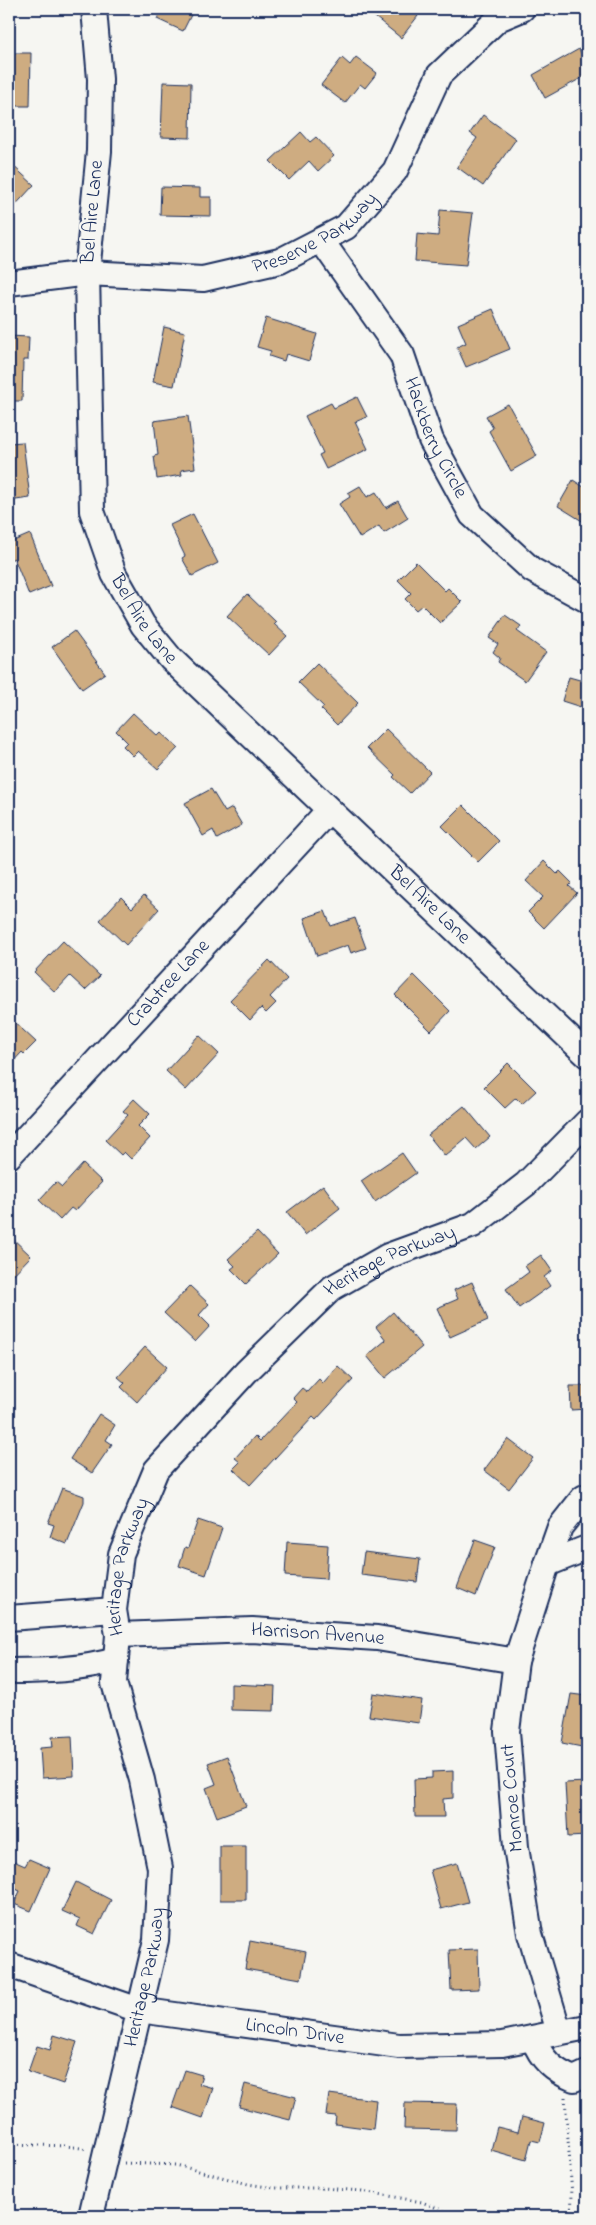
<svg xmlns="http://www.w3.org/2000/svg" width="596" height="2225" viewBox="0 0 596 2225" font-family="'Indie Flower',sans-serif">
  <style>
    .building { fill: #ceac81; stroke: #1b2f5e }
    .lines { fill: none; stroke-linecap: round; stroke-linejoin: round }
    .minor-casing { stroke: #1b2f5e; stroke-width: 28 }
    .path { stroke: #1b2f5e; stroke-width: 3; stroke-dasharray: 1 4; stroke-linecap: butt }
    .minor { stroke: #f6f6f2; stroke-width: 24 }
    .labels { text-anchor: middle; dominant-baseline: central; stroke-width: 4.5; stroke-linejoin: round; paint-order: stroke }
    .street-label { font-size: 20px; fill: #1b2f5e; stroke: #f6f6f2 }
  </style>
  <rect width="100%" height="100%" fill="#f6f6f2"/>
  <filter id="ink" filterUnits="userSpaceOnUse"><feTurbulence type="fractalNoise" baseFrequency=".02" numOctaves="2"/><feDisplacementMap in="SourceGraphic" scale="10" xChannelSelector="R" yChannelSelector="G"/><feConvolveMatrix kernelMatrix="1 2 1 2 8 2 1 2 1" color-interpolation-filters="sRGB"/></filter>
  <g filter="url(#ink)">
    <path class="building" d="M162,9H194L183,31L157,19Z
      M365,9H408L418,16L401,38Z
      M579,49L587,65V75L545,98L533,75Z
      M9,53H31L30,106H9Z
      M356,57L377,73L365,88L360,84L345,103L321,85L342,58L350,65Z
      M163,82L191,83L190,138L161,137Z
      M483,115L516,139L483,186L457,167L477,138L470,133Z
      M301,132L310,142L316,137L334,156L318,171L309,161L289,180L270,161Z
      M9,162L34,185L9,212Z
      M161,187L200,188V197H211V216L160,215Z
      M440,210L473,213L466,265L415,261L417,234L438,236Z
      M493,309L510,349L466,367L457,347L466,343L458,324Z
      M266,318L317,334L309,361L286,354L284,361L269,356L271,351L257,347Z
      M164,327L185,332L174,386L153,382Z
      M9,336L29,337L28,360H23L22,401H9Z
      M357,397L367,417L355,422L368,449L326,469L319,455L323,453L305,416L331,403L334,408Z
      M508,404L537,456L511,471L489,431L493,428L486,416Z
      M188,416L195,468L181,470L182,475L157,479L154,456L158,455L154,421Z
      M23,442L30,498L9,501V443Z
      M573,480L587,489V524L558,506Z
      M360,486L367,497L376,492L386,508L398,501L408,518L384,533L379,526L360,538L339,504L350,497L348,493Z
      M193,514L218,563L192,576L182,558L185,556L170,525Z
      M30,534L51,586L29,595L14,558L9,561V543Z
      M416,562L445,591L448,588L462,602L440,623L422,605L416,610L405,599L411,593L398,580Z
      M247,594L276,622L274,624L287,636L269,655L227,616Z
      M505,615L521,626L517,631L546,652L525,681L498,662L500,658L493,652L498,644L489,638Z
      M74,631L105,673L82,689L52,647Z
      M317,663L358,703L337,725L321,709L324,707L298,682Z
      M569,677L587,682V709L562,701Z
      M133,713L158,736L161,733L178,748L158,769L138,751L133,756L123,746L127,742L116,731Z
      M386,729L430,772L410,793L393,777L395,775L367,748Z
      M211,789L225,812L232,808L242,825L217,839L213,830L203,836L185,803Z
      M463,805L499,841L478,862L442,826Z
      M544,861L557,874L560,871L572,883L569,886L577,893L544,928L528,912L543,897L526,881Z
      M144,895L159,909L126,945L100,920L121,897L132,908Z
      M325,911L331,926L355,918L366,948L351,953L348,945L317,956L304,918Z
      M63,941L100,976L85,990L70,976L55,992L34,972Z
      M269,960L287,979L270,997L276,1003L266,1013L261,1008L250,1020L230,1000Z
      M414,975L450,1011L431,1031L395,995Z
      M9,1017L36,1042L24,1054L22,1052L9,1066Z
      M199,1035L219,1054L186,1090L166,1071Z
      M508,1063L536,1091L522,1104L516,1098L505,1108L484,1087Z
      M134,1099L150,1114L138,1126L150,1138L131,1159L124,1152L121,1155L105,1140L128,1115L123,1111Z
      M464,1106L490,1137L476,1149L466,1138L445,1156L428,1135Z
      M402,1153L416,1173L375,1202L361,1181Z
      M83,1164L102,1182L75,1211L71,1208L60,1220L39,1200L56,1182L62,1187Z
      M323,1185L340,1208L305,1235L287,1212Z
      M257,1232L278,1254L246,1284L231,1269L235,1266L228,1259Z
      M9,1235L31,1256L9,1279Z
      M541,1255L552,1271L544,1277L550,1286L519,1308L506,1289L529,1272L525,1266Z
      M472,1282L488,1320L450,1337L437,1308L458,1299L454,1290Z
      M190,1286L209,1304L199,1315L210,1326L195,1342L164,1313Z
      M393,1312L422,1347L385,1378L367,1356L386,1340L376,1327Z
      M145,1347L167,1367L137,1402L121,1387L125,1383L118,1377Z
      M338,1366L353,1380L316,1420L313,1417L250,1485L233,1469L240,1462L235,1458L255,1436L260,1441L297,1402L293,1398L302,1388L307,1392L319,1379L323,1383Z
      M570,1386H587V1409L571,1410Z
      M99,1414L115,1425L106,1440L112,1444L92,1473L70,1459Z
      M508,1439L533,1458L509,1489L484,1470Z
      M62,1488L84,1496V1502L67,1544L50,1537L54,1525L48,1523Z
      M198,1520L222,1528L206,1575L179,1566L185,1547L188,1548Z
      M475,1540L495,1547L476,1596L457,1588Z
      M287,1542L328,1545L326,1579L285,1576Z
      M364,1552L420,1559L417,1582L361,1575Z
      M231,1684L275,1686L274,1711L231,1710Z
      M373,1693L422,1700L419,1723L369,1716Z
      M571,1694L587,1696V1748L562,1743Z
      M72,1736L74,1776L42,1778L40,1748L53,1747L52,1737Z
      M227,1756L246,1806L217,1817L206,1788L216,1784L208,1763Z
      M453,1771V1798L443,1799L444,1817H415L414,1779L432,1778V1772Z
      M587,1782V1836L568,1837L565,1783Z
      M220,1846H246V1900H220Z
      M9,1859L25,1866L29,1859L50,1868L31,1911L14,1904L20,1891L9,1886Z
      M457,1863L468,1902L441,1909L430,1870Z
      M76,1882L111,1900L94,1934L77,1926L80,1919L62,1911Z
      M250,1941L306,1952L301,1979L245,1969Z
      M478,1949L479,1989L451,1990L449,1950Z
      M54,2035L77,2042L63,2084L28,2072L37,2046L50,2050Z
      M185,2070L202,2075L199,2084L213,2088L203,2118L172,2107Z
      M245,2084L296,2097L290,2120L239,2107Z
      M329,2094L376,2100L373,2129L335,2124L336,2116L326,2115Z
      M405,2103L457,2104L456,2130L404,2129Z
      M522,2117L545,2123L540,2142L531,2140L526,2160L491,2150L497,2127L518,2132Z"/>
    <g class="lines">
      <g class="minor-casing">
        <g id="minor">
          <path id="s1" d="M94,9L100,79L99,151L87,273L92,511L114,574L143,625L171,659L587,1055"/>
          <path id="s2" d="M321,240L402,355L431,440L472,515L532,570L587,600"/>
          <path id="s3" d="M9,283L87,273L203,279L280,261L346,227L395,171L439,75L498,19L522,9"/>
          <path id="s4" d="M9,1156L329,810"/>
          <path d="M547,1564L587,1548"/>
          <path d="M9,1618L114,1610"/>
          <path id="s5" d="M118,1635L252,1630L377,1638L516,1661"/>
          <path d="M9,1671C45,1671 81,1670 116,1660"/>
          <path id="s6" d="M9,1965L139,2010L399,2046L502,2044L587,2027"/>
          <path d="M559,2032L530,1934L516,1847L507,1731L516,1661L547,1564L560,1527L583,1498L587,1496"/>
          <path d="M533,2038C541,2059 553,2071 574,2079L587,2073"/>
          <path id="s7" d="M91,2216L156,1940L160,1868L142,1780L114,1683L118,1635L114,1610L121,1554L156,1470L246,1372L332,1288L388,1256L473,1225L526,1184L587,1122"/>
        </g>
      </g>
      <path class="path" d="M565,2097L572,2195L571,2216
        M9,2144L66,2146L88,2149
        M124,2163L176,2165L248,2184L274,2188H323L362,2191L422,2202L456,2216"/>
      <use href="#minor" class="minor"/>
    </g>
  </g>
  <g class="labels">
    <g class="street-label">
      <text transform="translate(93 212) rotate(-85)">Bel Aire Lane</text>
      <text stroke="none"><textPath href="#s3" startOffset="318">Preserve Parkway</textPath></text>
      <text stroke="none"><textPath href="#s2" startOffset="230">Hackberry Circle</textPath></text>
      <text stroke="none"><textPath href="#s1" startOffset="624">Bel Aire Lane</textPath></text>
      <text stroke="none"><textPath href="#s1" startOffset="1029">Bel Aire Lane</textPath></text>
      <text stroke="none"><textPath href="#s4" startOffset="235">Crabtree Lane</textPath></text>
      <text stroke="none"><textPath href="#s7" startOffset="1085">Heritage Parkway</textPath></text>
      <text stroke="none"><textPath href="#s7" startOffset="665">Heritage Parkway</textPath></text>
      <text stroke="none"><textPath href="#s5" startOffset="200">Harrison Avenue</textPath></text>
      <text transform="translate(513 1798) rotate(-95)">Monroe Court</text>
      <text stroke="none"><textPath href="#s7" startOffset="245">Heritage Parkway</textPath></text>
      <text stroke="none"><textPath href="#s6" startOffset="295">Lincoln Drive</textPath></text>
    </g>
  </g>
  <rect width="596" height="2225" fill="none" stroke="#f6f6f2" stroke-width="30"/>
  <rect x="15" y="15" width="566" height="2195" fill="none" stroke="#1b2f5e" stroke-width="2" filter="url(#ink)"/>
</svg>
